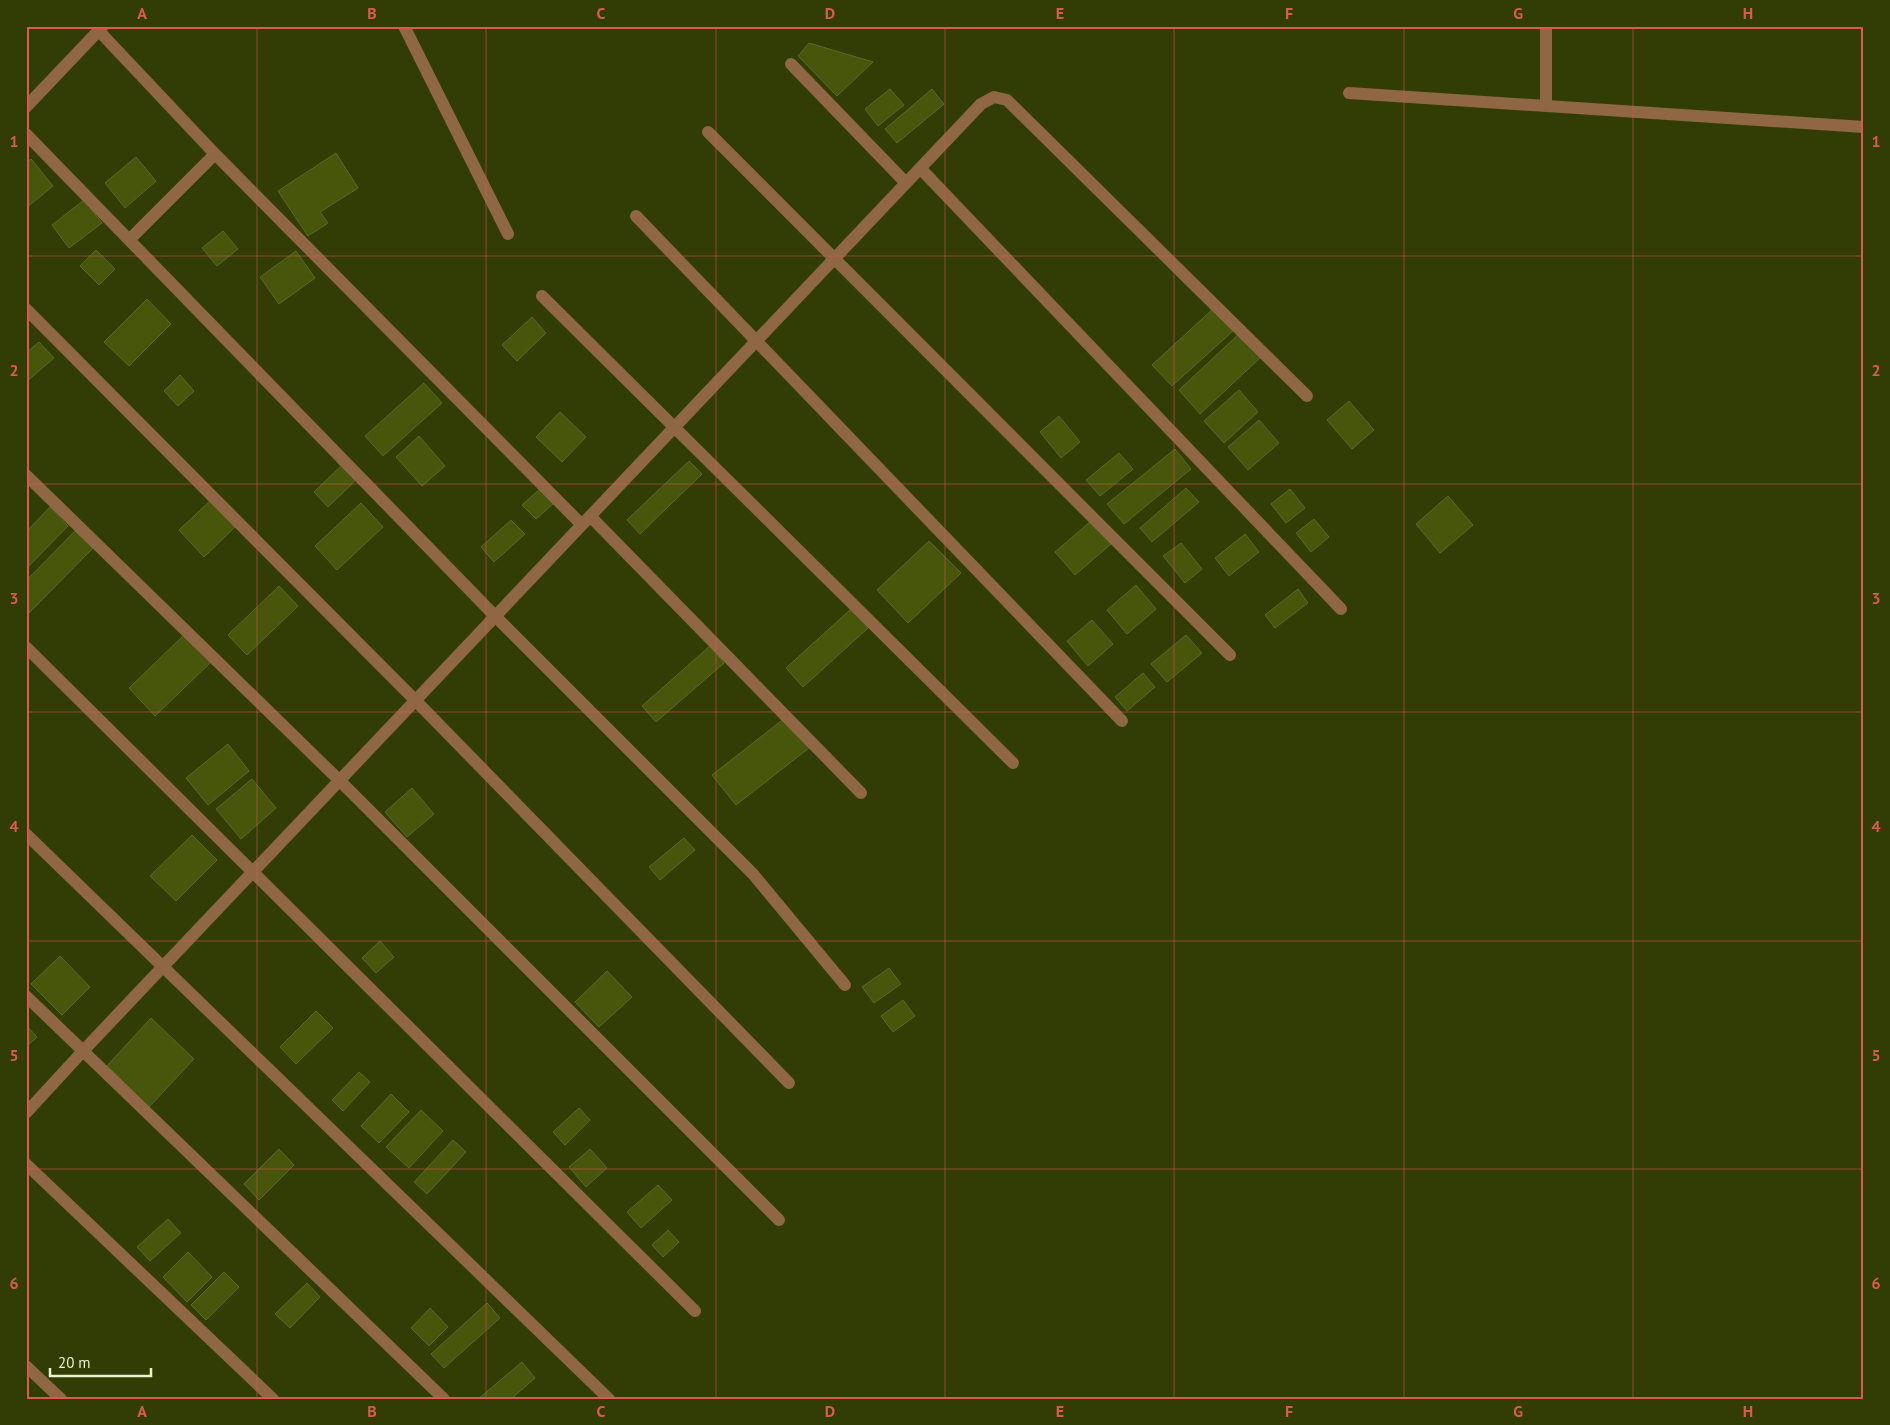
<svg xmlns="http://www.w3.org/2000/svg" width="1890" height="1425" viewBox="0 0 1890 1425" font-family="'PT Sans',sans-serif">
  <style>
    .building { fill: #47560a; stroke: #5b6a25 }
    .lines { fill: none; stroke-linecap: round; stroke-linejoin: round }
    .minor { stroke: #906744; stroke-width: 12 }
    .grid { fill: none; stroke: #da5a52; stroke-width: 1; stroke-opacity: 0.55 }
    .neatline { fill: none; stroke: #da5a52; stroke-width: 2 }
    .grid-label { font-size: 16px; text-anchor: middle; font-weight: bold; fill: #da5a52 }
  </style>
  <rect width="100%" height="100%" fill="#323d05"/>
  <path class="building" d="M809,43L873,62L837,96L798,56Z
    M890,89L904,105L878,126L865,109Z
    M932,89L944,104L897,143L885,129Z
    M336,153L358,188L320,212L328,223L308,236L278,191Z
    M136,157L156,181L125,208L105,183Z
    M31,159L53,186L26,208V163Z
    M84,200L102,223L69,248L52,225Z
    M223,231L238,249L217,266L202,248Z
    M96,250L115,269L99,285L80,266Z
    M296,251L315,278L279,304L260,277Z
    M147,299L171,324L129,366L104,342Z
    M1214,308L1234,330L1172,386L1152,365Z
    M532,317L546,333L517,361L502,345Z
    M1239,334L1261,357L1200,414L1179,390Z
    M39,342L54,358L26,382V353Z
    M180,375L194,391L178,406L164,391Z
    M424,383L442,403L383,456L365,436Z
    M1239,390L1258,412L1224,443L1204,421Z
    M1349,401L1374,430L1352,449L1327,420Z
    M560,412L586,437L562,462L536,437Z
    M1059,416L1080,442L1061,458L1040,432Z
    M1259,420L1279,443L1248,470L1228,447Z
    M419,436L445,466L422,486L396,457Z
    M1175,449L1191,469L1124,524L1107,504Z
    M1119,453L1133,469L1100,496L1086,480Z
    M689,461L702,474L640,534L627,520Z
    M344,463L358,478L328,507L314,492Z
    M541,488L554,503L536,519L522,505Z
    M1186,488L1199,502L1152,542L1140,528Z
    M1290,489L1305,508L1286,523L1271,504Z
    M1448,496L1473,525L1440,553L1416,524Z
    M211,500L236,526L204,557L179,530Z
    M361,503L383,527L337,570L315,546Z
    M50,507L68,526L26,569V532Z
    M1314,519L1329,537L1311,552L1296,533Z
    M511,520L525,534L494,562L481,547Z
    M1091,521L1111,544L1075,575L1055,552Z
    M75,531L93,548L28,614L26,612V581Z
    M1245,534L1259,552L1229,576L1215,558Z
    M929,541L961,573L908,623L877,590Z
    M1181,543L1202,569L1185,583L1163,556Z
    M1136,585L1156,609L1127,634L1107,610Z
    M279,586L298,606L247,655L228,635Z
    M1298,589L1308,603L1275,628L1265,615Z
    M851,609L868,628L803,687L786,668Z
    M1092,620L1113,644L1088,666L1067,641Z
    M184,635L211,662L155,716L129,688Z
    M1186,635L1202,653L1167,682L1151,664Z
    M710,646L724,663L656,722L642,706Z
    M1143,673L1155,687L1127,711L1115,697Z
    M785,718L809,748L736,805L712,775Z
    M228,744L249,771L208,805L186,778Z
    M252,779L276,808L241,839L216,809Z
    M412,788L434,814L407,837L385,812Z
    M192,835L217,860L176,901L150,876Z
    M684,838L695,850L660,880L649,867Z
    M380,941L394,957L376,973L362,958Z
    M60,956L90,987L62,1015L31,984Z
    M889,968L901,984L874,1003L862,987Z
    M607,971L632,997L599,1027L575,1002Z
    M903,1000L915,1016L893,1032L881,1016Z
    M316,1011L333,1028L296,1064L280,1047Z
    M151,1018L194,1059L149,1107L106,1067Z
    M26,1025L37,1037L26,1047Z
    M359,1072L370,1082L343,1111L332,1100Z
    M391,1094L409,1112L379,1143L361,1126Z
    M579,1108L590,1120L565,1145L553,1132Z
    M421,1110L443,1131L409,1168L386,1147Z
    M453,1140L466,1152L427,1194L414,1182Z
    M279,1149L294,1165L259,1200L244,1184Z
    M590,1149L607,1168L586,1187L569,1167Z
    M658,1185L672,1200L641,1228L627,1212Z
    M168,1219L181,1233L150,1261L137,1247Z
    M668,1230L679,1242L663,1257L652,1245Z
    M188,1252L212,1277L187,1302L163,1277Z
    M224,1272L239,1287L206,1320L191,1305Z
    M307,1283L320,1297L290,1328L275,1314Z
    M487,1303L500,1318L444,1368L431,1354Z
    M430,1308L448,1327L429,1346L411,1328Z
    M522,1362L535,1378L511,1399H478Z"/>
  <g class="lines">
    <path class="minor" d="M404,26L508,234
      M99,31L215,154L582,525
      M791,64L906,183
      M1349,93L1864,127
      M1546,106V26
      M26,107L103,26
      M708,132L1230,655
      M26,134L496,617L753,874L845,985
      M920,168L1341,609
      M636,216L1122,721
      M129,240L215,154
      M542,296L1013,763
      M26,309L416,701L789,1083
      M26,475L340,781L779,1220
      M590,516L861,793
      M26,647L695,1311
      M26,834L609,1399
      M26,996L444,1399
      M26,1113L83,1051L981,104L994,97L1007,100L1307,396
      M26,1164L273,1399
      M26,1366L61,1399"/>
  </g>
  <path class="grid" d="M257,26V1399M486,26V1399M716,26V1399M945,26V1399M1174,26V1399M1404,26V1399M1633,26V1399M26,256H1864M26,484H1864M26,712H1864M26,941H1864M26,1169H1864"/>
  <rect width="1890" height="1425" fill="none" stroke="#323d05" stroke-width="55"/>
  <path d="M50 1368v8h101v-8" fill="none" stroke="#e7f2ce" stroke-width="2.5"/>
  <text x="58" y="1368" font-size="15" fill="#e7f2ce" stroke="#323d05" stroke-width="4" paint-order="stroke">20 m</text>
  <rect x="28" y="28" width="1834" height="1370" class="neatline"/>
  <g class="grid-label">
    <text x="142" y="19">A</text>
    <text x="372" y="19">B</text>
    <text x="601" y="19">C</text>
    <text x="830" y="19">D</text>
    <text x="1060" y="19">E</text>
    <text x="1289" y="19">F</text>
    <text x="1518" y="19">G</text>
    <text x="1748" y="19">H</text>
    <text x="14" y="147">1</text>
    <text x="1876" y="147">1</text>
    <text x="14" y="376">2</text>
    <text x="1876" y="376">2</text>
    <text x="14" y="604">3</text>
    <text x="1876" y="604">3</text>
    <text x="14" y="832">4</text>
    <text x="1876" y="832">4</text>
    <text x="14" y="1061">5</text>
    <text x="1876" y="1061">5</text>
    <text x="14" y="1289">6</text>
    <text x="1876" y="1289">6</text>
    <text x="142" y="1417">A</text>
    <text x="372" y="1417">B</text>
    <text x="601" y="1417">C</text>
    <text x="830" y="1417">D</text>
    <text x="1060" y="1417">E</text>
    <text x="1289" y="1417">F</text>
    <text x="1518" y="1417">G</text>
    <text x="1748" y="1417">H</text>
  </g>
</svg>
